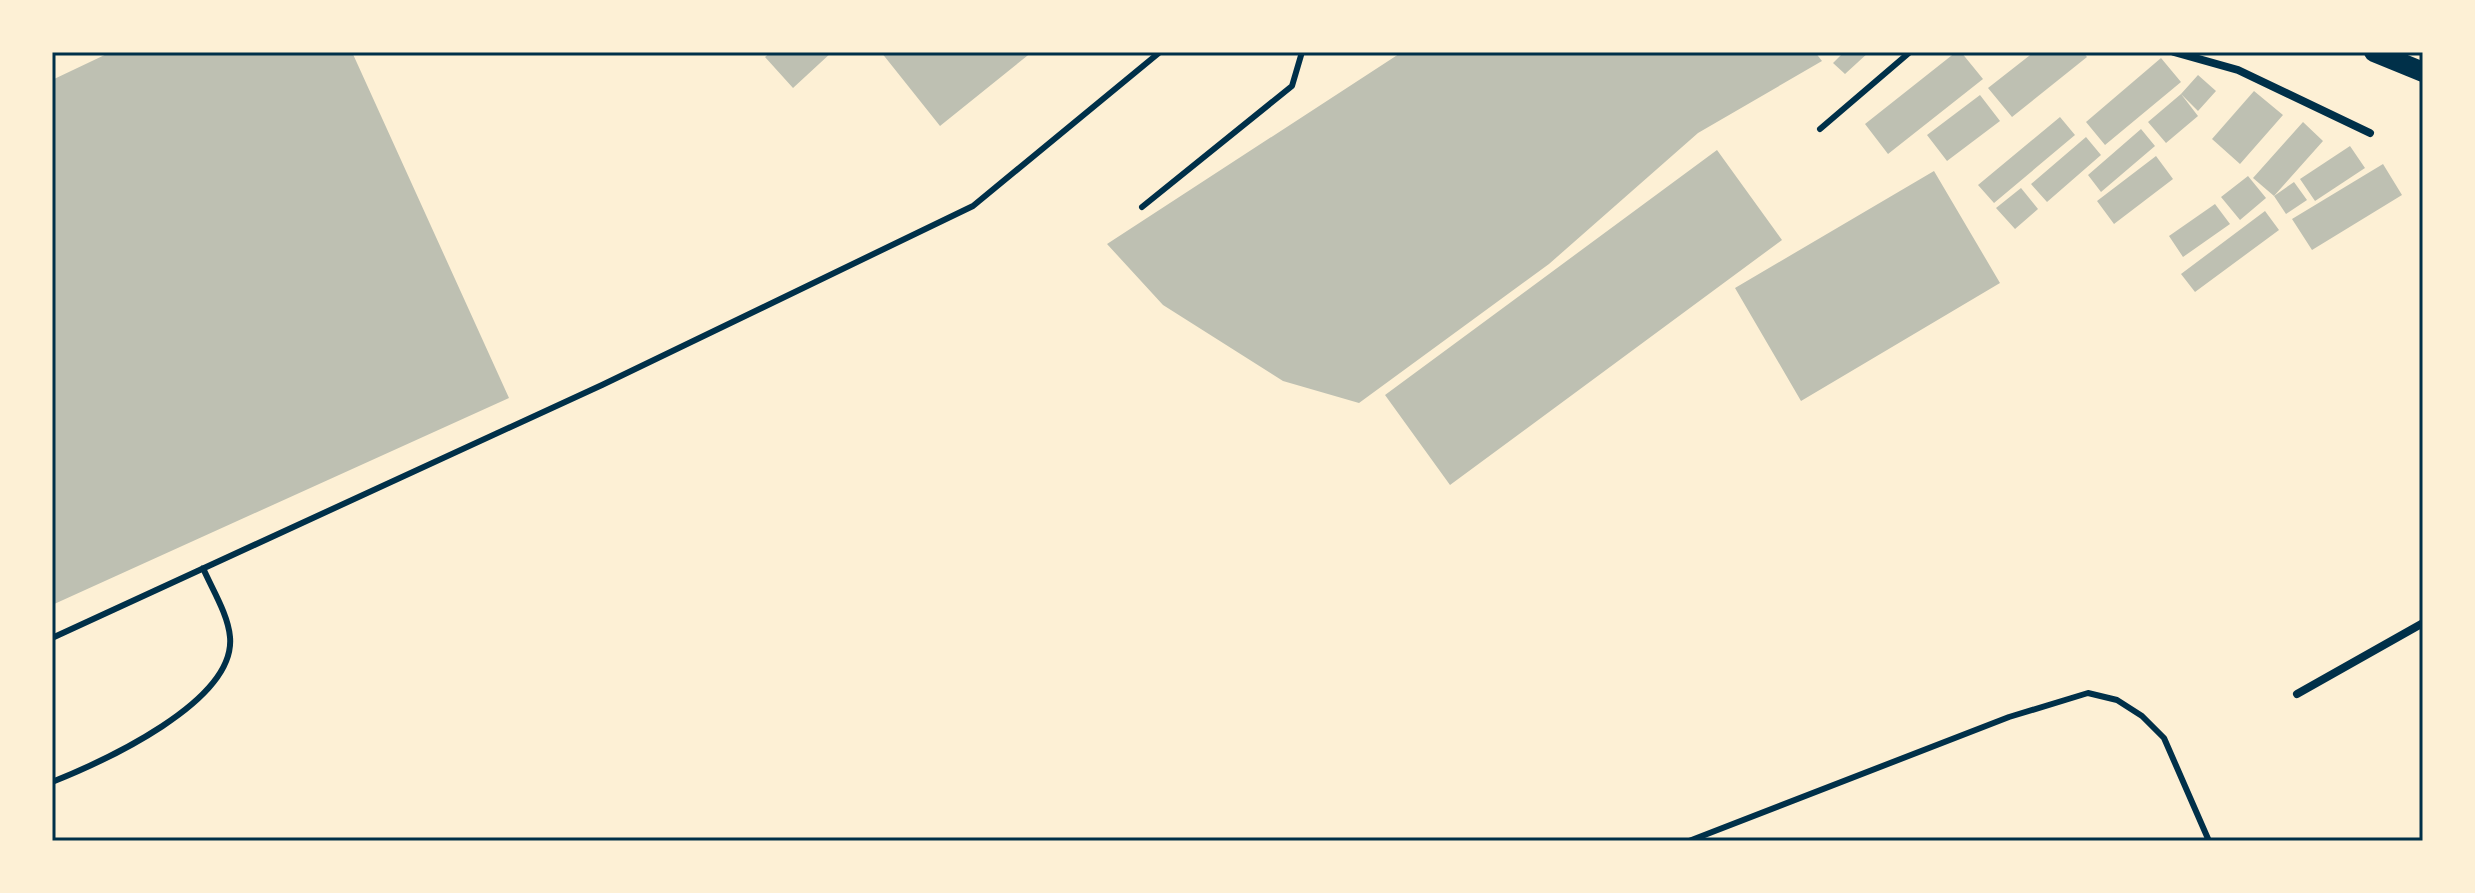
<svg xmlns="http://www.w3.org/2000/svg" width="2475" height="893" viewBox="0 0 2475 893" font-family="Roboto,sans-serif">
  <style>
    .building { fill: #bec0b2 }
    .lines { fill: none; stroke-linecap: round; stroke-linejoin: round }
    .service { stroke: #003049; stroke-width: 6 }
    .minor { stroke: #003049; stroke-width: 8 }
    .primary { stroke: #003049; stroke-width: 20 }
    .neatline { fill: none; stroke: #003049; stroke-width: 3 }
  </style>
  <rect width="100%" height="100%" fill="#fdf0d5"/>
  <path class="building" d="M111,52H352L509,398L52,605V80Z
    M771,52H832L793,88L765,57Z
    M881,52H1032L940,126Z
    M1402,52H1815L1822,61L1698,133L1549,264L1359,403L1283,381L1163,305L1107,244Z
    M1844,52H1869L1845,74L1833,63Z
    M1956,52H1961L1983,79L1888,154L1865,124Z
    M2034,52H2083L2087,57L2012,117L1988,88Z
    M2161,58L2181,82L2105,145L2086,122Z
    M2198,75L2216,91L2198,111L2181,94Z
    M2254,91L2283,115L2240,164L2212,139Z
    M2181,94L2198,116L2166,143L2148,122Z
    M1980,95L2000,121L1947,161L1927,135Z
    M2060,117L2075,135L1994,203L1978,185Z
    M2303,122L2323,141L2274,196L2253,178Z
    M2141,129L2155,146L2101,192L2088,175Z
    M2086,137L2101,155L2047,202L2031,184Z
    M2350,146L2365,168L2315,201L2300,179Z
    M1717,150L1782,240L1450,485L1385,395Z
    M2156,156L2173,179L2114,224L2097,201Z
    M2383,164L2402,195L2312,250L2292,219Z
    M1934,171L2000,283L1801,401L1735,288Z
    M2248,176L2266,198L2240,220L2221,197Z
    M2294,182L2307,200L2286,214L2274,196Z
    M2021,188L2038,209L2015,229L1996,208Z
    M2215,204L2230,224L2183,257L2169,236Z
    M2265,211L2279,230L2195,292L2181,274Z"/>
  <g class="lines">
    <path class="service" d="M1820,129L1910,52
      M1142,207L1292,86L1302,52
      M52,638L602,385L973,206L1160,52
      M52,782C102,762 236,702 230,637C228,614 212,589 203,568
      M1689,841L2009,717L2088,693L2117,700L2142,716L2164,738L2209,841"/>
    <path class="minor" d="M2174,52L2238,70L2370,133
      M2297,694L2423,623"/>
    <path class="primary" d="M2374,52L2423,72"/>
  </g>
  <rect width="2475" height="893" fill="none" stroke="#fdf0d5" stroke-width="108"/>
  <rect x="54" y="54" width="2367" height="785" class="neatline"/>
</svg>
